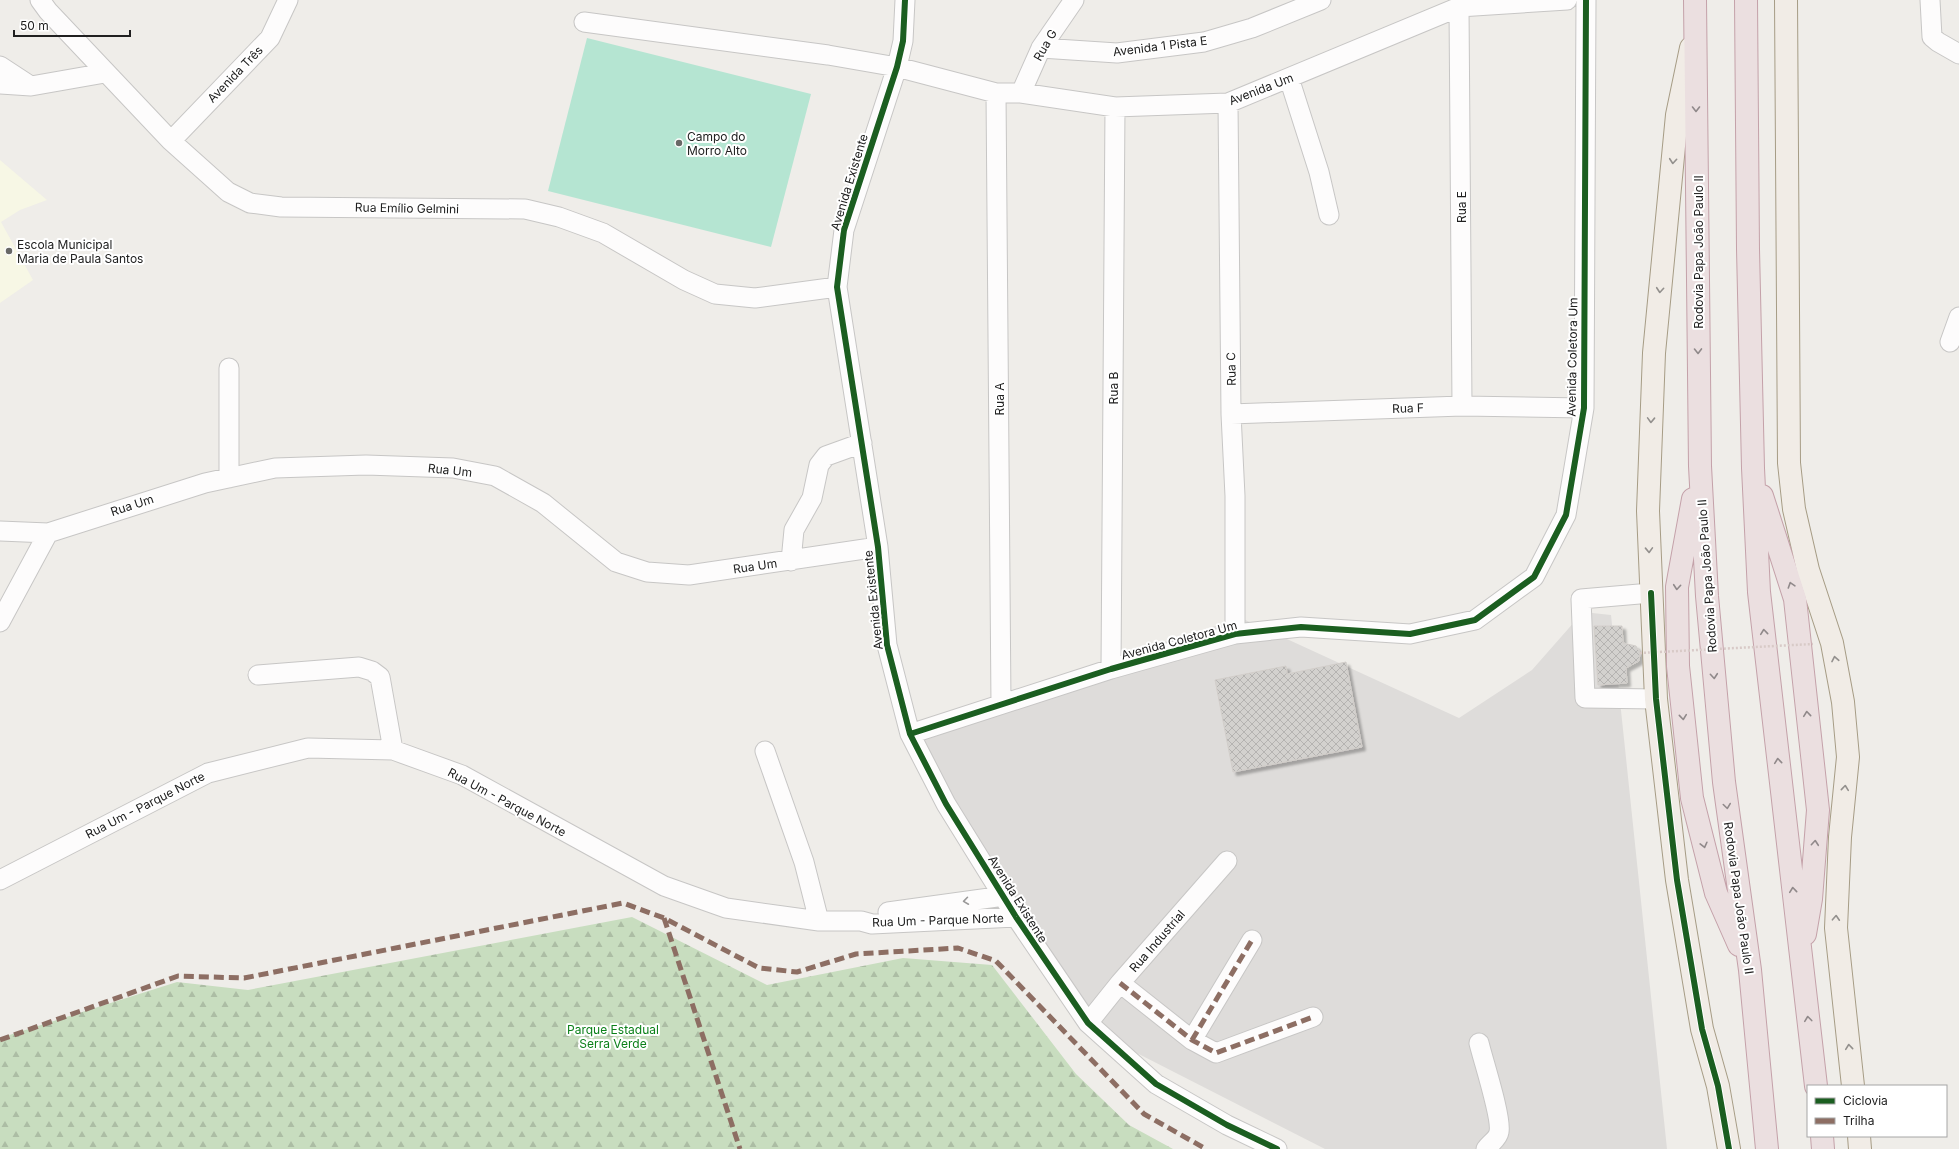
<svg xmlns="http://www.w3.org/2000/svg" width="1959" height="1149" viewBox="0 0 1959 1149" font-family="Inter,sans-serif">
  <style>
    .residential { fill: #dedcda }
    .education { fill: #f7f7e5 }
    .forest { fill: url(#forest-firs) }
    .pitch { fill: #b5e5d2 }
    .building { fill: url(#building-cross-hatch); stroke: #d2ceca; filter: url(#shadow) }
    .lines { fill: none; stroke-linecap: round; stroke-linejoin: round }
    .minor-casing { stroke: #c7c6c5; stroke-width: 21 }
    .major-casing { stroke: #a69c85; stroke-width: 24 }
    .highway-casing { stroke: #c4a1a9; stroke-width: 24 }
    .minor { stroke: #fdfcfc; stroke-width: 19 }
    .major { stroke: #f1ece6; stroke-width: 22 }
    .highway { stroke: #ebdfe0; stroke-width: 22 }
    .path-bridge { stroke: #d8cac7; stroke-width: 2.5; stroke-dasharray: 2 2; stroke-linecap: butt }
    .quiet { stroke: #8d6e63; stroke-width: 5; stroke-dasharray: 10 5; stroke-linecap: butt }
    .cycleway-casing { stroke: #fff; stroke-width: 8 }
    .cycleway { stroke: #1b5e20; stroke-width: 6 }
    .oneway { stroke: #90898a }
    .oneway2 { stroke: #93908d }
    .oneway3 { stroke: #9a9999 }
    .poi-dot { fill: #686866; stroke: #fff; stroke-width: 1.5 }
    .labels { text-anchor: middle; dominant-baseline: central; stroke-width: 4; stroke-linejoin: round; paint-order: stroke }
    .street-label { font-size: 12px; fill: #202020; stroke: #fff }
    .poi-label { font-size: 12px; fill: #202020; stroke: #fff; text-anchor: start }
    .park-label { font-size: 12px; fill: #0c801a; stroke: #fff }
  </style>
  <defs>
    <pattern id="forest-firs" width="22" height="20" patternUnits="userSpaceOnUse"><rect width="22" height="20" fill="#c8ddbf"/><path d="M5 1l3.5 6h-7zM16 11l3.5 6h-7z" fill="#acbda4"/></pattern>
    <pattern id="building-cross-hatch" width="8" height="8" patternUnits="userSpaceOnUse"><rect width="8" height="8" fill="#d3d1ce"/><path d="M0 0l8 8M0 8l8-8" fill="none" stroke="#b5b3b1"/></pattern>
    <filter id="shadow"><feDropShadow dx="3.5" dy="3.5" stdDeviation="1" flood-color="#0004"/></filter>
  </defs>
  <rect width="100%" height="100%" fill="#efede9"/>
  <path class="residential" d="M1583,612L1611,615L1667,1149H1325L1125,1047L1032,954L918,740L1116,657L1241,618L1459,718L1532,670Z"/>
  <path class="education" d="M0,160L47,200L20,210L1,222L33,280L0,303Z"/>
  <path class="forest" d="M632,917L767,985L903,958L992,965L1076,1074L1129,1125L1173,1149H0V1038L177,982L248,990Z"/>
  <path class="pitch" d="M587,38L811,94L771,247L548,191Z"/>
  <path class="building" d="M1594,626H1622L1623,643L1636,646L1640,653L1639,661L1626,668L1627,683L1598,685Z
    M1346,662L1362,747L1233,772L1215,680L1286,666L1287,674Z"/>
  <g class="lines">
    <g class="minor-casing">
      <path id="minor" d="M40,0L48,11L171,141L228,192L250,203L281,207L525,209L559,217L603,233L684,280L715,294L755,298L837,287
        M905,0L903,41L897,67L844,230L837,287L878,547L887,645L910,734L946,804L1016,917L1088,1023L1156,1084L1227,1125L1277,1149
        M1930,0L1932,37L1938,42L1959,54
        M1459,7L1462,406
        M584,22L828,55L897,67L996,93H1021L1115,107L1228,103L1459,7L1567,0
        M1041,48L1117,53L1204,42L1252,28L1321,0
        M0,66L29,85
        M1289,78L1319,172L1329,215
        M0,84L31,86L105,73
        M996,93L1001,704
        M1021,93L1041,48L1074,0
        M1228,103L1231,414L1235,496V634
        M171,141L270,38L288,0
        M1950,342L1959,317
        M1231,414L1462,406L1584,408
        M229,478V368
        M0,531L48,533L205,483L275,468L366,465L453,468L495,476L543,503L616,562L647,572L689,575L878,547
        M791,561L794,530L812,498L819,465L826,456L862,443
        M1651,593L1581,599L1585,698L1656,699
        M0,622L48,533
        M1111,669L1115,107
        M258,675L359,667L372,671L380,677L393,750
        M910,734L1111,669L1235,634L1301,627L1410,634L1475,620L1534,577L1566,515L1584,408L1586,0
        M765,751L804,862L819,921
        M0,880L208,773L308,748L393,750L462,775L664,886L726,908L819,921H861L872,924L1016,917
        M888,912L1004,896
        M1120,983L1192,1040L1216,1053L1313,1017
        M1088,1023L1120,983L1227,861
        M1192,1040L1252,940
        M1479,1043C1483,1060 1502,1118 1499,1132C1498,1139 1490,1143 1486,1149"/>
    </g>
    <g class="major-casing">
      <path id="major" d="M1786,0L1789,463L1794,509L1808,570L1832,643L1843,702L1848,757L1840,837L1836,928L1853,1086
        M1691,48L1677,115L1654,353L1648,511L1656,699L1677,880L1702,1029L1718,1086L1729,1149
        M1859,1136L1860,1149"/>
    </g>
    <g class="highway-casing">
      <path id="highway" d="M1695,0L1700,466L1707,596L1724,782L1750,970L1767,1149
        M1746,0L1748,249L1753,468L1759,592L1816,1086
        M1762,496L1795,599L1818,810L1811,899L1805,934
        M1693,499L1677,587L1678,666L1692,798L1716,893L1739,945
        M1822,1136L1823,1149"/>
    </g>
    <use href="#minor" class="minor"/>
    <use href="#major" class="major"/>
    <use href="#highway" class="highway"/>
    <path class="path-bridge" d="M1640,653L1813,644"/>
    <path class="quiet" d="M664,918L740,1149
      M1120,983L1192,1040L1216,1053L1313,1017
      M0,1040L178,976L244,978L623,903L664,918L759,968L797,972L856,954L958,948L996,961L1144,1114L1206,1149
      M1192,1040L1252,940"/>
    <g class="cycleway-casing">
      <path id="cycleway" d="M905,0L903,41L897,67L844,230L837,287L878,547L887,645L910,734L946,804L1016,917L1088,1023L1156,1084L1227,1125L1277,1149
        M1651,593L1656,699L1677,880L1702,1029L1718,1086L1729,1149
        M910,734L1111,669L1235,634L1301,627L1410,634L1475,620L1534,577L1566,515L1584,408L1586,0"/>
    </g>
    <use href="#cycleway" class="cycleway"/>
  </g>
  <defs><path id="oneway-chevron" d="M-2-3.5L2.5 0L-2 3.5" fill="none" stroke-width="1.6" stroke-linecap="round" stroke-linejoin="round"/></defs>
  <g class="oneway">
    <use href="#oneway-chevron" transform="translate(1696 109) rotate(90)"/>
    <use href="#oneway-chevron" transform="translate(1698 351) rotate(89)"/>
    <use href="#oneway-chevron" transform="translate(1791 585) rotate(-108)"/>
    <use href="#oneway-chevron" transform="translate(1677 587) rotate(95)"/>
    <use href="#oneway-chevron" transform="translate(1764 632) rotate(-96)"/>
    <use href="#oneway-chevron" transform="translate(1714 676) rotate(85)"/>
    <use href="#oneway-chevron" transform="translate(1807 714) rotate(-96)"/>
    <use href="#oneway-chevron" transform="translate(1683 717) rotate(84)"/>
    <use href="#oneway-chevron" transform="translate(1778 761) rotate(-96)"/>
    <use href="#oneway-chevron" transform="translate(1727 806) rotate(82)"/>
    <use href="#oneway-chevron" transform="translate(1815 843) rotate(-85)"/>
    <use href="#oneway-chevron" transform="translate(1704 845) rotate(76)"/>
    <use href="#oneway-chevron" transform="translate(1793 890) rotate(-96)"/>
    <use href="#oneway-chevron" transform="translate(1808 1019) rotate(-97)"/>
  </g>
  <g class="oneway2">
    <use href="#oneway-chevron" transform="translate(1673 161) rotate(95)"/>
    <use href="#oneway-chevron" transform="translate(1660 290) rotate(95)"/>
    <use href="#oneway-chevron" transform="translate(1651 420) rotate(92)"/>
    <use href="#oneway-chevron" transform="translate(1649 550) rotate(88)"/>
    <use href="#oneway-chevron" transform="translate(1835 659) rotate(-101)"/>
    <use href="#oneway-chevron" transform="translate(1845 788) rotate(-84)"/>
    <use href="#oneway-chevron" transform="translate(1836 918) rotate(-87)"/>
    <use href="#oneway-chevron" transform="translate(1849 1047) rotate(-96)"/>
  </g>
  <use class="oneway3" href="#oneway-chevron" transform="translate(966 901) rotate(172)"/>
  <g class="poi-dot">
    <circle cx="679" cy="143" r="4"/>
    <circle cx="9" cy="251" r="4"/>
  </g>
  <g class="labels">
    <g class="street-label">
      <text transform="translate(1045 45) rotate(-60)">Rua G</text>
      <text transform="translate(1160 46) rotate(-7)">Avenida 1 Pista E</text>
      <text transform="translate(235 74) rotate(-46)">Avenida Três</text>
      <text transform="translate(1261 89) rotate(-21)">Avenida Um</text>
      <text transform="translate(849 182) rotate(-73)">Avenida Existente</text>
      <text transform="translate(1461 207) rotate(-90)">Rua E</text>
      <text transform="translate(407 208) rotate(1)">Rua Emílio Gelmini</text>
      <text transform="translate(1698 252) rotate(-90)">Rodovia Papa João Paulo II</text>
      <text transform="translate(1572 357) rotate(-89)">Avenida Coletora Um</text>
      <text transform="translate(1231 369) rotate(-91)">Rua C</text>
      <text transform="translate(1113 388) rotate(-90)">Rua B</text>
      <text transform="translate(999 399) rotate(-90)">Rua A</text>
      <text transform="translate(1408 408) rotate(-2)">Rua F</text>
      <text transform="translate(450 470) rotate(6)">Rua Um</text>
      <text transform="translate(132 505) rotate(-18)">Rua Um</text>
      <text transform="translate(755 566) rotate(-8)">Rua Um</text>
      <text transform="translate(1707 576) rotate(-94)">Rodovia Papa João Paulo II</text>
      <text transform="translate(873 600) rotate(-96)">Avenida Existente</text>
      <text transform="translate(1179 640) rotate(-15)">Avenida Coletora Um</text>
      <text transform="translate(507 802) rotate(28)">Rua Um - Parque Norte</text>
      <text transform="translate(145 805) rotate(-27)">Rua Um - Parque Norte</text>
      <text transform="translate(1739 898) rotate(82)">Rodovia Papa João Paulo II</text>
      <text transform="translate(1018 899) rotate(58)">Avenida Existente</text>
      <text transform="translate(938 920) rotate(-2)">Rua Um - Parque Norte</text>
      <text transform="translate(1157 941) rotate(-49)">Rua Industrial</text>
    </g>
    <g class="poi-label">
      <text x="687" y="136">Campo do<tspan x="687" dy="14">Morro Alto</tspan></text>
      <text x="17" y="244">Escola Municipal<tspan x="17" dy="14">Maria de Paula Santos</tspan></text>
    </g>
    <g class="park-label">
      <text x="613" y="1029">Parque Estadual<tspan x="613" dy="14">Serra Verde</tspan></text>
    </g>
  </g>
  <rect x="1807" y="1085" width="140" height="52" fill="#ffffff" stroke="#a6a6a6"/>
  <rect x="1815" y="1098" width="20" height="6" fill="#1b5e20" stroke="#a6a6a6"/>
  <text x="1843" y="1105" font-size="12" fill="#202020">Ciclovia</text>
  <rect x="1815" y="1118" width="20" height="6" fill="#8d6e63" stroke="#a6a6a6"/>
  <text x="1843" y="1125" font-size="12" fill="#202020">Trilha</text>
  <path d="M14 30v6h116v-6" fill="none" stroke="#202020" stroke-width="2"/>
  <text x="20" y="30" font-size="12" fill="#202020" stroke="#ffffff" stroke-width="3" paint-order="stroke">50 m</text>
</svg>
